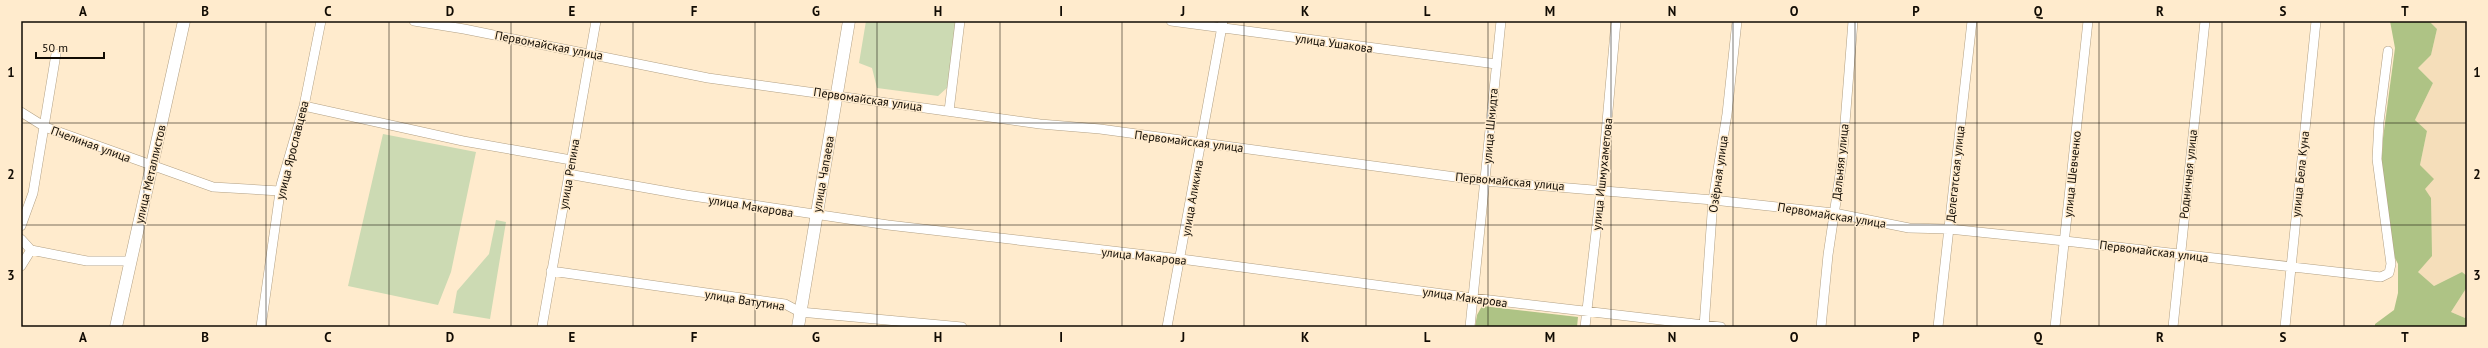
<svg xmlns="http://www.w3.org/2000/svg" width="2488" height="348" viewBox="0 0 2488 348" font-family="'PT Sans',sans-serif">
  <style>
    .built { fill: #f5deba }
    .green { fill: #ccdab3 }
    .forest { fill: #aec385 }
    .lines { fill: none; stroke-linecap: round; stroke-linejoin: round }
    .street-casing { stroke: #b2a084; stroke-width: 10 }
    .secondary-casing { stroke: #b2a084; stroke-width: 13 }
    .street { stroke: #fff; stroke-width: 9 }
    .secondary { stroke: #fff; stroke-width: 12 }
    .grid { fill: none; stroke: #110b03; stroke-width: 1; stroke-opacity: 0.55 }
    .labels { text-anchor: middle; dominant-baseline: central; stroke-width: 3; stroke-linejoin: round; paint-order: stroke }
    .street-label { font-size: 12px; fill: #110b03; stroke: #ffebcd }
    .neatline { fill: none; stroke: #110b03; stroke-width: 1.5 }
    .grid-label { font-size: 13px; text-anchor: middle; font-weight: bold; fill: #110b03 }
  </style>
  <rect width="100%" height="100%" fill="#ffebcd"/>
  <path class="built" d="M2429,21H2467V276L2462,272L2434,286L2418,272L2425,189L2420,165L2427,131L2415,120L2433,83L2418,68L2431,55L2437,29Z
    M2467,287V315L2465,318L2451,312Z"/>
  <path class="green" d="M866,21H957L948,87L938,96L877,88L872,68L859,63Z
    M383,134L476,152L451,272L438,305L348,286Z
    M496,220L506,222L490,319L453,313L457,291L489,254Z"/>
  <path class="forest" d="M2390,21H2429L2437,29L2431,55L2418,68L2433,83L2415,120L2427,131L2420,165L2434,179L2425,189L2431,198L2432,256L2418,272L2434,286L2462,272L2467,276V287L2451,312L2465,318L2467,315V327H2375V324L2394,310L2398,293V264L2389,246L2381,173L2383,138L2395,48Z
    M1482,306L1578,317L1577,327H1475L1477,315Z"/>
  <g class="lines">
    <g class="street-casing">
      <path id="street" d="M414,21L464,29L708,78L1040,124L1100,129L1485,181L1713,200L1834,213L1909,228L1949,229L2065,241L2381,277L2389,273L2391,264L2377,159L2379,122L2388,51
        M1171,21L1496,64
        M304,106L463,141L571,160
        M949,111L960,21
        M21,112L45,127L213,187L280,191
        M568,174L686,195L888,225L1181,259L1473,298L1721,327
        M21,226L33,193L56,54
        M21,239L31,250L87,261H130
        M21,266L31,250
        M551,271L785,304L800,312L962,327
        M261,327L281,185L304,106L321,21
        M542,327L596,21
        M1167,327L1223,21
        M1470,327L1501,21
        M1585,327L1601,189L1616,21
        M1704,327L1713,200L1727,114L1737,21
        M1821,327L1828,255L1842,161L1853,21
        M1938,327L1972,21
        M2055,327L2088,21
        M2173,327L2205,21
        M2285,327L2316,21"/>
    </g>
    <g class="secondary-casing">
      <path id="secondary" d="M116,327L184,21
        M798,327L849,21"/>
    </g>
    <use href="#street" class="street"/>
    <use href="#secondary" class="secondary"/>
  </g>
  <path class="grid" d="M144,21V327M266,21V327M389,21V327M511,21V327M633,21V327M755,21V327M877,21V327M1000,21V327M1122,21V327M1244,21V327M1366,21V327M1488,21V327M1611,21V327M1733,21V327M1855,21V327M1977,21V327M2099,21V327M2222,21V327M2344,21V327M21,123H2467M21,225H2467"/>
  <g class="labels">
    <g class="street-label">
      <text transform="translate(1334 43) rotate(8)">улица Ушакова</text>
      <text transform="translate(549 45) rotate(11)">Первомайская улица</text>
      <text transform="translate(868 99) rotate(8)">Первомайская улица</text>
      <text transform="translate(1490 126) rotate(-85)">улица Шмидта</text>
      <text transform="translate(1189 141) rotate(7)">Первомайская улица</text>
      <text transform="translate(91 144) rotate(20)">Пчелиная улица</text>
      <text transform="translate(292 150) rotate(-76)">улица Ярославцева</text>
      <text transform="translate(1840 162) rotate(-84)">Дальняя улица</text>
      <text transform="translate(150 174) rotate(-77)">улица Металлистов</text>
      <text transform="translate(569 174) rotate(-80)">улица Репина</text>
      <text transform="translate(823 174) rotate(-80)">улица Чапаева</text>
      <text transform="translate(1602 174) rotate(-84)">улица Ишмухаметова</text>
      <text transform="translate(1718 174) rotate(-82)">Озёрная улица</text>
      <text transform="translate(1955 174) rotate(-84)">Делегатская улица</text>
      <text transform="translate(2072 174) rotate(-84)">улица Шевченко</text>
      <text transform="translate(2188 174) rotate(-84)">Родничная улица</text>
      <text transform="translate(2300 174) rotate(-84)">улица Бела Куна</text>
      <text transform="translate(1510 181) rotate(5)">Первомайская улица</text>
      <text transform="translate(1192 198) rotate(-80)">улица Аликина</text>
      <text transform="translate(751 206) rotate(9)">улица Макарова</text>
      <text transform="translate(1832 215) rotate(9)">Первомайская улица</text>
      <text transform="translate(2154 251) rotate(7)">Первомайская улица</text>
      <text transform="translate(1144 256) rotate(6)">улица Макарова</text>
      <text transform="translate(1465 297) rotate(8)">улица Макарова</text>
      <text transform="translate(745 300) rotate(9)">улица Ватутина</text>
    </g>
  </g>
  <rect width="2488" height="348" fill="none" stroke="#ffebcd" stroke-width="44"/>
  <path d="M36 52v6h68v-6" fill="none" stroke="#110b03" stroke-width="2"/>
  <text x="42" y="52" font-size="12" fill="#110b03" stroke="#ffebcd" stroke-width="3" paint-order="stroke">50 m</text>
  <rect x="22" y="22" width="2444" height="304" class="neatline"/>
  <g class="grid-label">
    <text x="83" y="16">A</text>
    <text x="205" y="16">B</text>
    <text x="328" y="16">C</text>
    <text x="450" y="16">D</text>
    <text x="572" y="16">E</text>
    <text x="694" y="16">F</text>
    <text x="816" y="16">G</text>
    <text x="938" y="16">H</text>
    <text x="1061" y="16">I</text>
    <text x="1183" y="16">J</text>
    <text x="1305" y="16">K</text>
    <text x="1427" y="16">L</text>
    <text x="1550" y="16">M</text>
    <text x="1672" y="16">N</text>
    <text x="1794" y="16">O</text>
    <text x="1916" y="16">P</text>
    <text x="2038" y="16">Q</text>
    <text x="2160" y="16">R</text>
    <text x="2283" y="16">S</text>
    <text x="2405" y="16">T</text>
    <text x="11" y="77">1</text>
    <text x="2477" y="77">1</text>
    <text x="11" y="179">2</text>
    <text x="2477" y="179">2</text>
    <text x="11" y="280">3</text>
    <text x="2477" y="280">3</text>
    <text x="83" y="342">A</text>
    <text x="205" y="342">B</text>
    <text x="328" y="342">C</text>
    <text x="450" y="342">D</text>
    <text x="572" y="342">E</text>
    <text x="694" y="342">F</text>
    <text x="816" y="342">G</text>
    <text x="938" y="342">H</text>
    <text x="1061" y="342">I</text>
    <text x="1183" y="342">J</text>
    <text x="1305" y="342">K</text>
    <text x="1427" y="342">L</text>
    <text x="1550" y="342">M</text>
    <text x="1672" y="342">N</text>
    <text x="1794" y="342">O</text>
    <text x="1916" y="342">P</text>
    <text x="2038" y="342">Q</text>
    <text x="2160" y="342">R</text>
    <text x="2283" y="342">S</text>
    <text x="2405" y="342">T</text>
  </g>
</svg>
